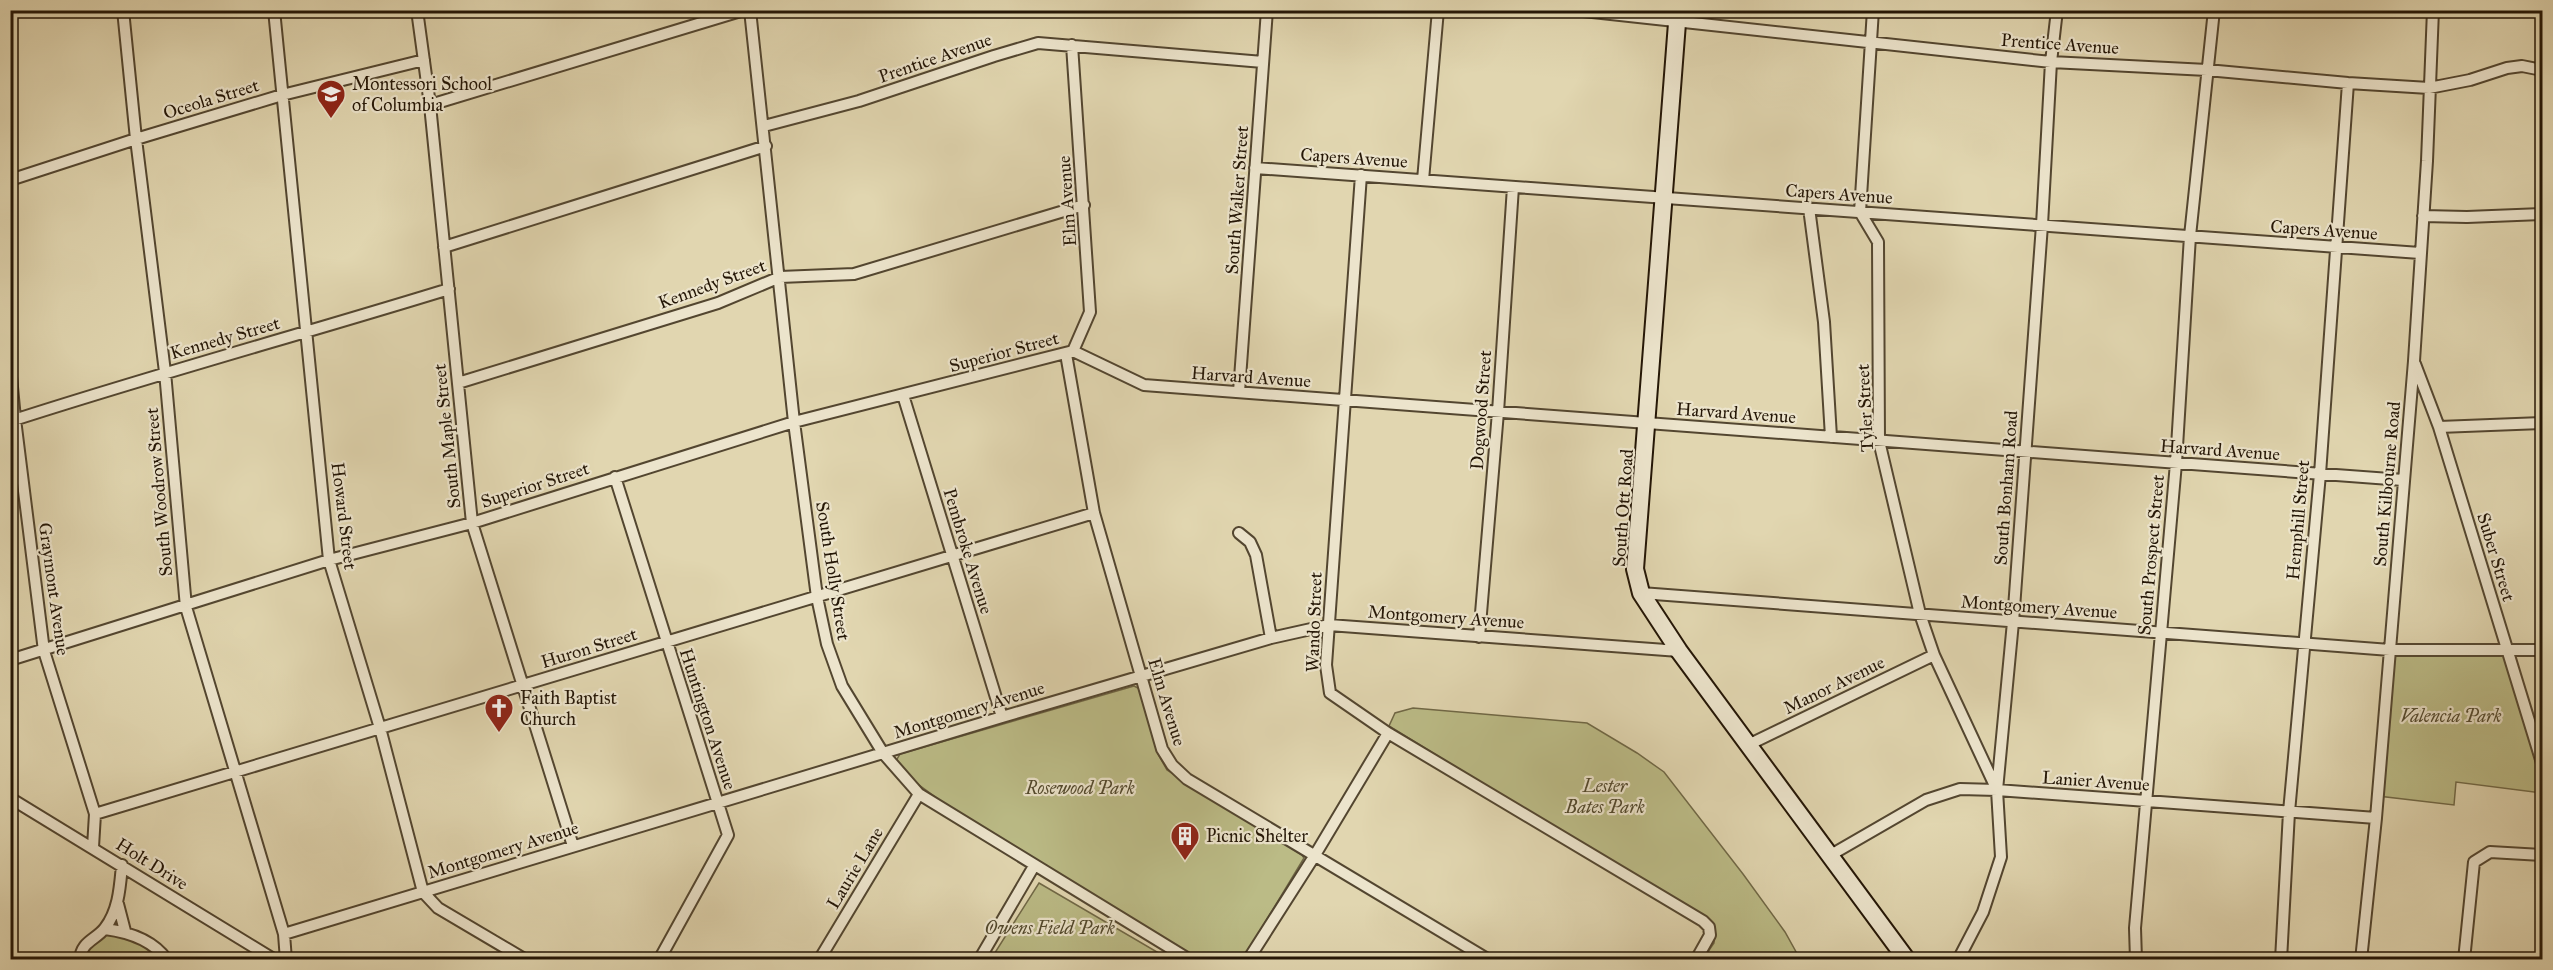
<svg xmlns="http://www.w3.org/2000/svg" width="2553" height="970" viewBox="0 0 2553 970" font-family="'IM FELL Great Primer',serif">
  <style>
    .green { fill: #bbbb86; stroke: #706846; stroke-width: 1.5 }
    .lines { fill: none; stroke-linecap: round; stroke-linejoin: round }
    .street-casing { stroke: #534630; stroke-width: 14 }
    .secondary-casing { stroke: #241606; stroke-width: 20 }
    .street { stroke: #ece4cc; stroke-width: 10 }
    .secondary { stroke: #ece4cc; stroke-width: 16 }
    .labels { text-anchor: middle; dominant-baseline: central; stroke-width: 4.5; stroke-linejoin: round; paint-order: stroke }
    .street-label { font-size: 18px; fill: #241606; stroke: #ece4cc }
    .poi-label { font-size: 18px; fill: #241606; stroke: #ece4cc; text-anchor: start }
    .park-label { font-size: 18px; font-style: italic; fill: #51482c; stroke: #ece4cc }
  </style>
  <rect width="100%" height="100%" fill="#e1d6b0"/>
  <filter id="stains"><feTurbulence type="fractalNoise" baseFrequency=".00333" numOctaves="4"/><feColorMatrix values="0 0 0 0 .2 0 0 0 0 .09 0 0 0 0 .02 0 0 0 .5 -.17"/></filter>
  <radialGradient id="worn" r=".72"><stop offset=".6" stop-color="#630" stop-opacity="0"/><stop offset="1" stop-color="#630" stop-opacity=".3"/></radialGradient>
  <path class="green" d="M2390,650L2507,652L2542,763V793L2456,782L2454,805L2378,796Z
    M1134,686L1140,689L1158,754L1167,770L1302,855L1304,858L1243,959H1199L949,807L911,779L896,761L900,754Z
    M1413,708L1587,723L1637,753L1664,772L1743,874L1785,932L1800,959H1703L1714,943L1715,931L1508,799L1389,726L1395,713Z
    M1039,883L1169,959H991Z
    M105,929L125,931L167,960H80Z"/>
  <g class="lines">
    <g class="street-casing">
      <path id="street" d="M123,10L136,139L165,372L186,607L284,934L286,960
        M274,10L329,560L380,728L423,892L438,908L526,960
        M417,10L430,105L472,523L573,846
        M750,10L794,422L817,597L827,644L842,686L883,753L919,794L1190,960
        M1574,10L2051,62L2207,70L2348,83L2429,88L2470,80L2507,68L2522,66L2542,70
        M1873,10L1860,212L1878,242L1879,441L1920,614L1934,655L1996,788
        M2539,10L2542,12
        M1072,45L1090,312L1073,351
        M430,105L744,10
        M764,126L859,101L994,56L1038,43L1263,62
        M1255,168L2420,253
        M1361,175L1326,665L1330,693L1388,733L1703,921L1709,927L1710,935L1696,960
        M10,180L136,139L282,95L424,60
        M1423,180L1438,10
        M1809,208L1824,322L1831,437
        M2423,216L2467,217L2542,214
        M444,247L766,146
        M1073,351L1144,385L2403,480
        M1066,354L1094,513L1162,749L1172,765L1187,779L1489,960
        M2415,364L2439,427L2542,763
        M10,366L15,419L44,651L95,814L93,847
        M458,383L718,303L780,277L854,274L1084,205
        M1239,392L1267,10
        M903,395L1002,717
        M11,421C156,374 303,334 449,289
        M2439,427L2542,423
        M615,477L728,835L659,960
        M1239,533L1250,542L1256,555L1271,638
        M1641,593L2390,650H2542
        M1479,637L1498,412L1513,187
        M10,660L329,560L472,523L794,422L1073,351
        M1748,745L1934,655
        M10,798L275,960
        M95,814L1094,513
        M1829,856L1926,800L1960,789L1997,790L2376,818
        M118,904L125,931
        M105,929C128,932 153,940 167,960
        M284,934L1002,717L1271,638L1329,625L1679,651
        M80,960C81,941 96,940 105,928C119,910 120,886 122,865
        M819,960L919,794
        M979,960L1034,866
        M1248,960L1315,855L1388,733
        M1958,960L1983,912L2001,857L1997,790L2013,622L2042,225L2051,62L2057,10
        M2136,960L2135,928L2176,463L2190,236L2214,10
        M2281,960L2289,812L2320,474L2348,83
        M2361,960L2376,818L2414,361L2427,161L2433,10
        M2464,960L2474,862L2490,852L2542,855"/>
    </g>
    <g class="secondary-casing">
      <path id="secondary" d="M1678,10L1635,569L1641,593L1679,651L1907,960"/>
    </g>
    <use href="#street" class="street"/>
    <use href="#secondary" class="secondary"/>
  </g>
  <defs>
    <g id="school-pin" transform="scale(1.5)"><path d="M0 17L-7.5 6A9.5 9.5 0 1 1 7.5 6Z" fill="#8f2418" stroke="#ece4cc"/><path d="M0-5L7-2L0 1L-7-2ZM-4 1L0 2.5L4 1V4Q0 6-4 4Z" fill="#fff"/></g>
    <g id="church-pin" transform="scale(1.5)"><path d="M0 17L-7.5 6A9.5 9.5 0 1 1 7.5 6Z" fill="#8f2418" stroke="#ece4cc"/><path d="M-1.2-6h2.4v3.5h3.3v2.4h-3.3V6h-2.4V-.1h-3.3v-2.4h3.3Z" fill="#fff"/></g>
    <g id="building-pin" transform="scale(1.5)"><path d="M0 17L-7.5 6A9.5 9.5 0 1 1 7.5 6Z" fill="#8f2418" stroke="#ece4cc"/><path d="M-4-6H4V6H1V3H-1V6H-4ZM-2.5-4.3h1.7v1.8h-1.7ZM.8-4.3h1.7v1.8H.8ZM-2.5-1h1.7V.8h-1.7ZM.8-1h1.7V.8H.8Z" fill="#fff"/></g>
  </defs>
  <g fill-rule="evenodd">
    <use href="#school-pin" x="331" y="94"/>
    <use href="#church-pin" x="499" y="708"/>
    <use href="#building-pin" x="1185" y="836"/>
  </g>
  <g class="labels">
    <g class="street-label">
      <text transform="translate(2060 44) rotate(4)">Prentice Avenue</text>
      <text transform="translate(935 58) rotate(-19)">Prentice Avenue</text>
      <text transform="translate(211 99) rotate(-17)">Oceola Street</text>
      <text transform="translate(1354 158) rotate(4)">Capers Avenue</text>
      <text transform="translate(1839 194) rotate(4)">Capers Avenue</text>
      <text transform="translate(1237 200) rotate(-86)">South Walker Street</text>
      <text transform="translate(1067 201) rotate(-94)">Elm Avenue</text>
      <text transform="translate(2324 230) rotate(4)">Capers Avenue</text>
      <text transform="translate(712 284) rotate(-20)">Kennedy Street</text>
      <text transform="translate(225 338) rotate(-16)">Kennedy Street</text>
      <text transform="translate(1004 352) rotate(-15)">Superior Street</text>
      <text transform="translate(1251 377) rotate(4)">Harvard Avenue</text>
      <text transform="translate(1865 408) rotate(-93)">Tyler Street</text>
      <text transform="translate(1481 410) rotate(-86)">Dogwood Street</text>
      <text transform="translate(1736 413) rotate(4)">Harvard Avenue</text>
      <text transform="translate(447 436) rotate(-96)">South Maple Street</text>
      <text transform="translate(2220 450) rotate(4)">Harvard Avenue</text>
      <text transform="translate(2387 484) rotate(-85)">South Kilbourne Road</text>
      <text transform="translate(535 485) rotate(-18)">Superior Street</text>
      <text transform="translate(2006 488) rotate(-86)">South Bonham Road</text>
      <text transform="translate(159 492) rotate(-95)">South Woodrow Street</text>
      <text transform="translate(1623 508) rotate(-86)">South Ott Road</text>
      <text transform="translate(344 516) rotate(83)">Howard Street</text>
      <text transform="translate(2298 520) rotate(-85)">Hemphill Street</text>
      <text transform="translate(968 551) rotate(73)">Pembroke Avenue</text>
      <text transform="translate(2151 555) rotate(-85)">South Prospect Street</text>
      <text transform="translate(2496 557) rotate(73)">Suber Street</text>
      <text transform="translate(833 571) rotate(81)">South Holly Street</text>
      <text transform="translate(54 589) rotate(82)">Graymont Avenue</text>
      <text transform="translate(2039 607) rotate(4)">Montgomery Avenue</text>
      <text transform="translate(1446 617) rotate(4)">Montgomery Avenue</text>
      <text transform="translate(1314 622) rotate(-88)">Wando Street</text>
      <text transform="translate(589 648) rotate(-17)">Huron Street</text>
      <text transform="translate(1834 685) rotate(-26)">Manor Avenue</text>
      <text transform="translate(1167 702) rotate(73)">Elm Avenue</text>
      <text transform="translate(969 710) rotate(-17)">Montgomery Avenue</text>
      <text transform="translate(708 719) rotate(72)">Huntington Avenue</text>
      <text transform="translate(2096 781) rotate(4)">Lanier Avenue</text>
      <text transform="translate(503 850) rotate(-17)">Montgomery Avenue</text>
      <text transform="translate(152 864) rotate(32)">Holt Drive</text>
      <text transform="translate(855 868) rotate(-59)">Laurie Lane</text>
    </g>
    <g class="poi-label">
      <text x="352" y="84">Montessori School<tspan x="352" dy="21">of Columbia</tspan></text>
      <text x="520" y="698">Faith Baptist<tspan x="520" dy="21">Church</tspan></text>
      <text x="1206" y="836">Picnic Shelter</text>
    </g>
    <g class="park-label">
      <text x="2451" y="716">Valencia Park</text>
      <text x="1605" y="786">Lester<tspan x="1605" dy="21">Bates Park</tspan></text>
      <text x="1080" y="788">Rosewood Park</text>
      <text x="1050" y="928">Owens Field Park</text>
    </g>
  </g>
  <rect width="2553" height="970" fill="none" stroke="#e1d6b0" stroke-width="36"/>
  <rect x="12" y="12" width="2529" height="946" fill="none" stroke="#241606" stroke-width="3"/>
  <rect x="18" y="18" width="2517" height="934" fill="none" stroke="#241606" stroke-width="1.5"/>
  <rect width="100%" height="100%" filter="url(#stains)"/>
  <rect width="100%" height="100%" fill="url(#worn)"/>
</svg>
